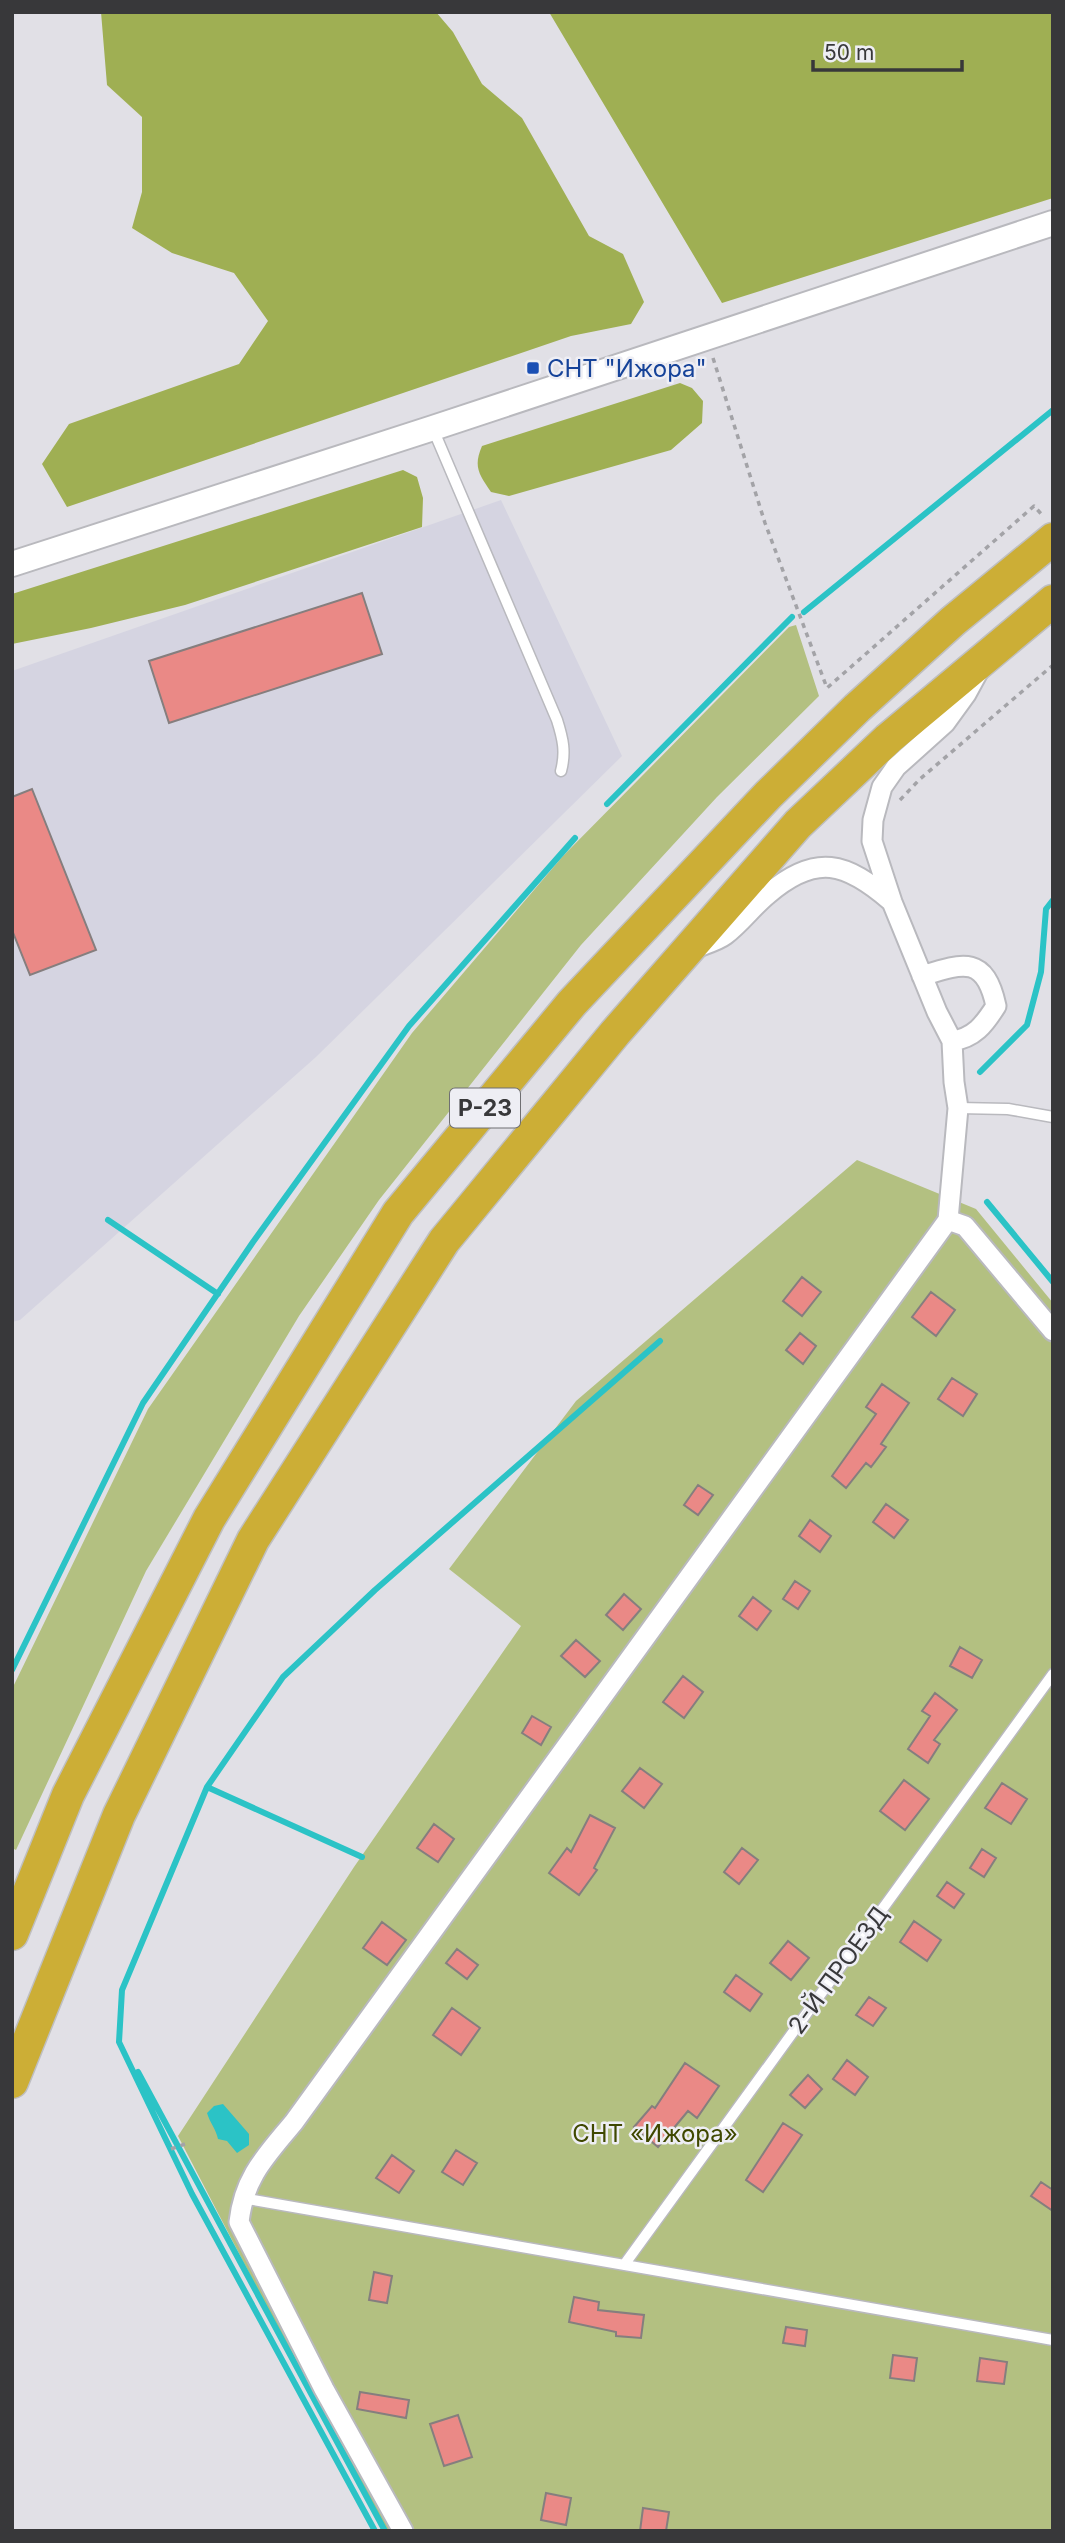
<svg xmlns="http://www.w3.org/2000/svg" width="1065" height="2543" viewBox="0 0 1065 2543" font-family="Inter,sans-serif">
  <style>
    .built { fill: #d5d4e1 }
    .green { fill: #b3c081 }
    .forest { fill: #9faf53 }
    .water { fill: #2bc3c6 }
    .lines { fill: none; stroke-linecap: round; stroke-linejoin: round }
    .stream { stroke: #2bc3c6; stroke-width: 6 }
    .building { fill: #ea8986; stroke: #857e7e; stroke-width: 2 }
    .service-casing { stroke: #b9b9be; stroke-width: 13 }
    .minor-casing { stroke: #b9b9be; stroke-width: 23 }
    .tertiary-casing { stroke: #b9b9be; stroke-width: 28 }
    .trunk-casing { stroke: #bfbfc0; stroke-width: 35 }
    .path { stroke: #a3a3a7; stroke-width: 3.5; stroke-dasharray: 5 5; stroke-linecap: butt }
    .service { stroke: #fff; stroke-width: 10 }
    .minor { stroke: #fff; stroke-width: 19 }
    .tertiary { stroke: #fff; stroke-width: 24 }
    .trunk { stroke: #ccae36; stroke-width: 32 }
    .transit-dot { fill: #1a4fb4; stroke: #eeeef4; stroke-width: 2.5 }
    .labels { text-anchor: middle; dominant-baseline: central; stroke-width: 5; stroke-linejoin: round; paint-order: stroke }
    .shield { fill: #eeeef4; stroke: #6f6f72; stroke-width: 2 }
    .shield-label { font-size: 23px; font-weight: bold; fill: #38383a }
    .transit-label { font-size: 24px; fill: #164399; stroke: #eeeef4; text-anchor: start }
    .street-label { font-size: 24px; fill: #38383a; stroke: #eeeef4 }
    .park-label { font-size: 24px; fill: #3f4800; stroke: #eeeef4 }
  </style>
  <rect width="100%" height="100%" fill="#e1e0e6"/>
  <path class="built" d="M501,500L622,756L316,1057L20,1320L12,1322V671Z"/>
  <path class="green" d="M796,625L819,696L717,797L581,945L379,1200L299,1316L146,1571L16,1850L12,1848V1689L148,1409L412,1033L563,856L789,627Z
    M857,1160L976,1209L1053,1303V2531H383L178,2136L354,1867L521,1626L449,1569L576,1401Z"/>
  <path class="forest" d="M101,12H436L453,32L482,84L522,118L589,236L623,254L644,302L631,324L571,336L67,507L42,464L69,424L239,364L268,321L234,273L172,253L132,228L142,192V117L107,85Z
    M549,12H1053V198L722,303Z
    M680,383L692,388L703,401L702,423L671,450L509,496L491,492C479,474 473,467 482,446Z
    M403,470L417,477L423,498L422,527L185,605L91,628L12,644V594Z"/>
  <path class="water" d="M223,2104L249,2134V2145L237,2153L227,2141L218,2139C216,2129 210,2123 207,2113L214,2106Z"/>
  <g class="lines">
    <path class="stream" d="M804,612L1053,410
      M607,804L792,617
      M980,1072L1027,1025L1041,972L1046,909L1053,900
      M987,1202L1053,1282
      M108,1220L218,1294
      M12,1670L143,1403L253,1242L409,1026L575,838
      M207,1787L122,1990L119,2042L192,2194L375,2531
      M362,1857L207,1787L283,1677L375,1590L660,1341
      M138,2072L385,2531"/>
  </g>
  <path class="building" d="M362,593L382,654L169,723L149,661Z
    M32,789L96,950L30,975L12,930V797Z
    M802,1277L821,1292L802,1316L783,1301Z
    M931,1292L955,1310L936,1336L912,1317Z
    M800,1333L816,1346L803,1364L786,1350Z
    M952,1378L977,1394L963,1416L938,1399Z
    M882,1384L909,1403L881,1444L886,1447L871,1467L866,1463L846,1488L832,1476L876,1414L866,1407Z
    M698,1485L713,1495L698,1515L684,1505Z
    M886,1504L908,1520L894,1538L873,1522Z
    M810,1520L831,1536L820,1552L799,1536Z
    M795,1581L810,1591L798,1609L783,1599Z
    M624,1594L641,1609L623,1630L606,1615Z
    M753,1597L771,1611L757,1630L739,1616Z
    M576,1640L600,1661L585,1677L561,1656Z
    M960,1647L982,1660L972,1678L950,1666Z
    M683,1676L703,1692L684,1718L663,1702Z
    M935,1693L957,1710L934,1740L940,1744L928,1763L908,1749L930,1716L922,1711Z
    M532,1716L551,1727L541,1745L522,1733Z
    M640,1768L662,1784L644,1808L622,1791Z
    M904,1780L929,1799L905,1830L880,1811Z
    M1002,1783L1027,1799L1011,1824L985,1808Z
    M590,1815L615,1828L594,1868L597,1870L579,1895L549,1873L567,1848L571,1852Z
    M434,1824L454,1839L438,1862L417,1848Z
    M742,1848L758,1860L739,1884L724,1872Z
    M982,1849L996,1858L984,1877L970,1868Z
    M947,1882L964,1894L954,1908L937,1896Z
    M914,1921L941,1940L927,1961L900,1942Z
    M382,1922L406,1940L387,1965L363,1948Z
    M788,1941L809,1958L791,1980L770,1963Z
    M457,1949L478,1965L467,1979L446,1963Z
    M736,1975L762,1994L750,2011L724,1992Z
    M869,1997L886,2008L873,2026L856,2015Z
    M452,2008L480,2028L461,2055L433,2035Z
    M847,2060L868,2077L855,2095L833,2079Z
    M685,2063L719,2086L697,2118L688,2111L658,2147L634,2127L652,2106L655,2108Z
    M808,2075L822,2089L805,2108L790,2095Z
    M783,2123L802,2135L763,2192L746,2180Z
    M456,2150L477,2163L463,2185L442,2172Z
    M392,2155L414,2171L399,2193L376,2178Z
    M1041,2182L1053,2190V2211L1031,2196Z
    M374,2272L392,2276L387,2303L369,2300Z
    M574,2297L599,2302L598,2310L644,2315L641,2338L616,2336V2332L569,2322Z
    M786,2327L807,2330L805,2346L783,2343Z
    M893,2355L917,2358L914,2381L890,2378Z
    M980,2358L1007,2362L1004,2384L977,2381Z
    M360,2392L409,2400L406,2418L357,2409Z
    M458,2415L472,2457L444,2466L430,2424Z
    M546,2493L571,2498L566,2525L541,2520Z
    M643,2508L669,2512L666,2531H640Z"/>
  <g class="lines">
    <g class="service-casing">
      <path id="service" d="M433,429L557,720C563,739 566,752 561,771
        M958,1108L1008,1109L1053,1117
        M242,2198L1053,2340
        M624,2265L1053,1674"/>
    </g>
    <g class="minor-casing">
      <path id="minor" d="M695,948C705,944 717,941 725,935C741,923 753,906 768,894C816,853 846,862 891,901
        M922,976C963,963 985,955 996,1006C984,1025 974,1038 952,1041
        M948,1220L965,1226L1053,1331
        M403,2531L324,2389L239,2222C244,2177 266,2156 294,2122L948,1220L958,1108L954,1082L952,1041L937,1012L892,902L872,841L873,820L882,787L896,767L945,723L966,694L978,672"/>
    </g>
    <g class="tertiary-casing">
      <path id="tertiary" d="M12,564L433,428L1053,223"/>
    </g>
    <g class="trunk-casing">
      <path id="trunk" d="M12,1934L68,1795L209,1519L398,1213L572,1003L768,795L857,708L953,621L1053,539
        M12,2082L119,1815L253,1540L444,1241L615,1033L798,824L888,739L1053,601"/>
    </g>
    <path class="path" d="M713,358L765,523L827,688L1034,506L1043,516
      M900,800L920,779L1053,665
      M171,2149L185,2144"/>
    <use href="#service" class="service"/>
    <use href="#minor" class="minor"/>
    <use href="#tertiary" class="tertiary"/>
    <use href="#trunk" class="trunk"/>
  </g>
  <rect class="transit-dot" x="526" y="361" width="14" height="14" rx="3.5"/>
  <g class="labels">
    <rect class="shield" x="450" y="1088.5" width="70" height="39" rx="5"/>
    <g class="shield-label">
      <text x="485" y="1108">Р-23</text>
    </g>
    <g class="transit-label">
      <text x="547" y="368">СНТ "Ижора"</text>
    </g>
    <g class="street-label">
      <text transform="translate(838 1970) rotate(-54)">2-Й ПРОЕЗД</text>
    </g>
    <g class="park-label">
      <text x="655" y="2133">СНТ «Ижора»</text>
    </g>
  </g>
  <rect width="1065" height="2543" fill="none" stroke="#38383a" stroke-width="28"/>
  <path d="M813 60v10h149v-10" fill="none" stroke="#38383a" stroke-width="3.5"/>
  <text x="824" y="60" font-size="21" fill="#38383a" stroke="#eeeef4" stroke-width="5" paint-order="stroke">50 m</text>
</svg>
